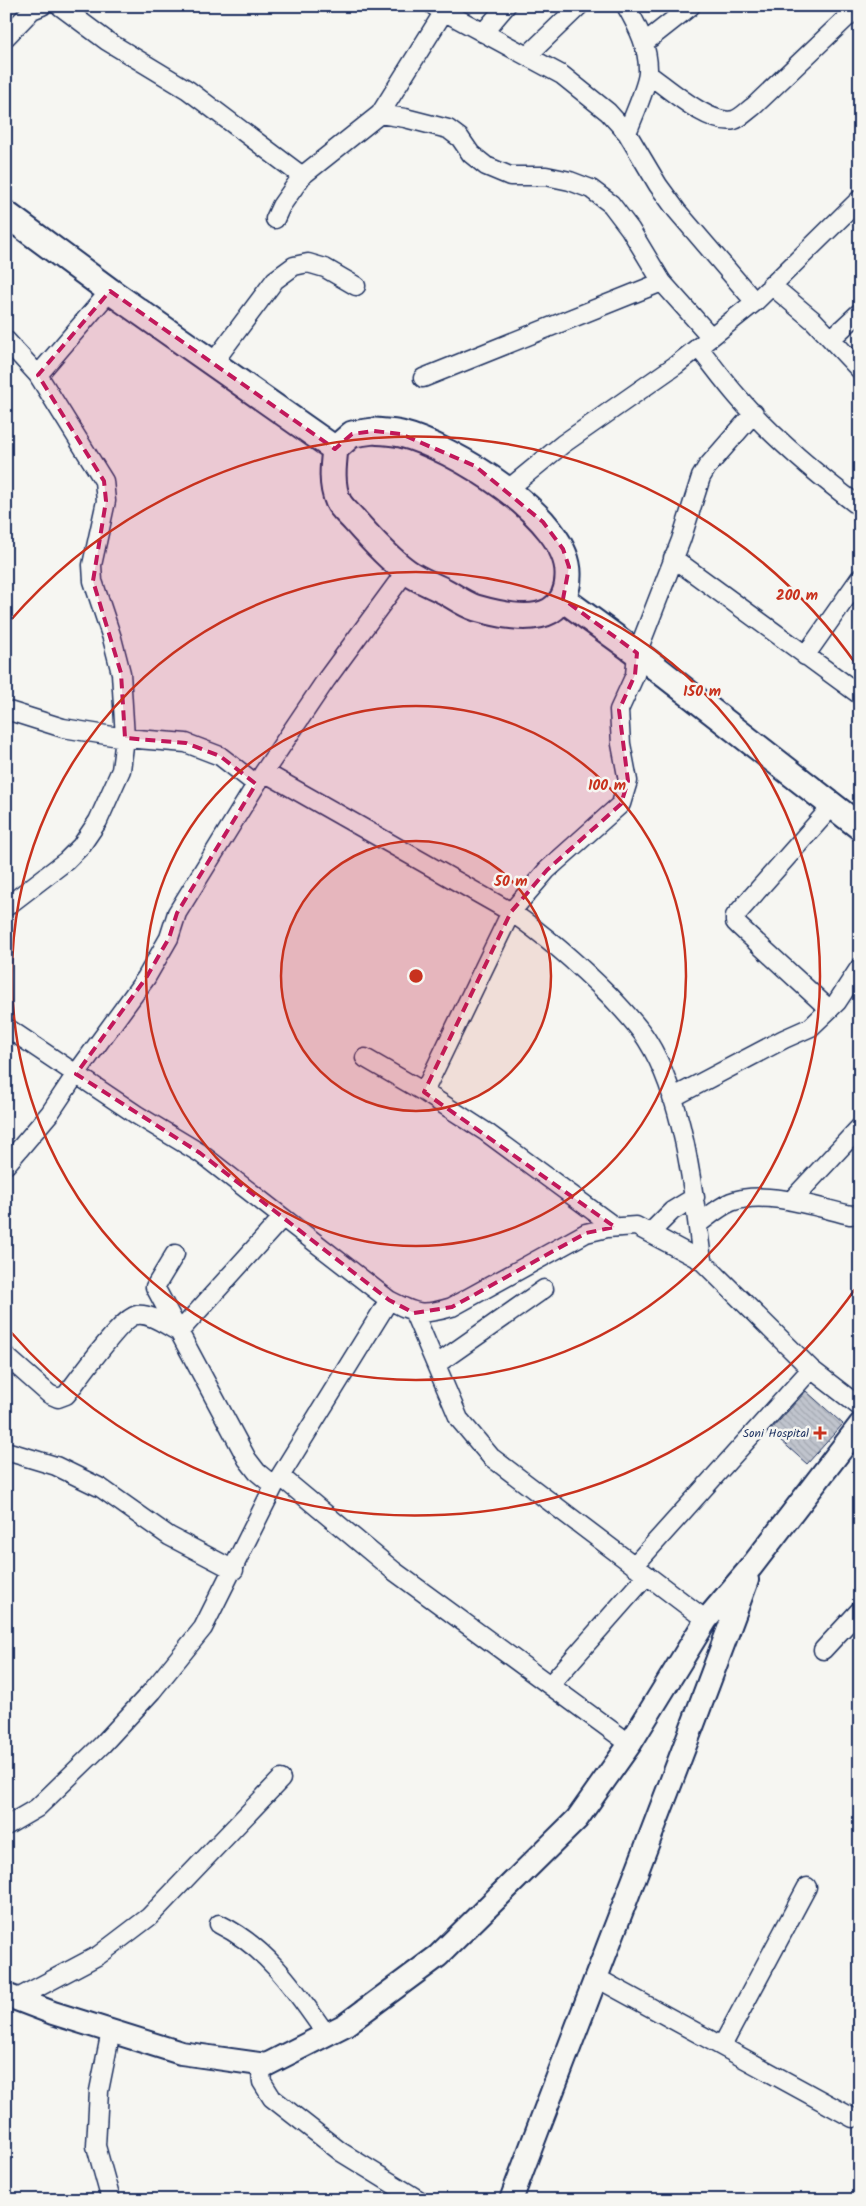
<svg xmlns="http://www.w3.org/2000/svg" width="866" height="2206" viewBox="0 0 866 2206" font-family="Kalam,sans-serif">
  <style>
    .building { fill: url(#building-back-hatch); stroke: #1b2f5e }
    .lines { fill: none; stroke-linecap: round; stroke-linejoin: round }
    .minor-casing { stroke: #1b2f5e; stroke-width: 21 }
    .major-casing { stroke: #1b2f5e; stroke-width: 26 }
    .highway-casing { stroke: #1b2f5e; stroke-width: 29 }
    .minor { stroke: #f6f6f2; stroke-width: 18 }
    .major { stroke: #f6f6f2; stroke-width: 22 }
    .highway { stroke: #f6f6f2; stroke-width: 25 }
    .marked { fill: #c2185b; fill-opacity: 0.2; stroke: #c2185b; stroke-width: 4; stroke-dasharray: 10 6; stroke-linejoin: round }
    .ring { fill: none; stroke: #c8321e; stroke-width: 2.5 }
    .poi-dot { fill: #c8321e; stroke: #f6f6f2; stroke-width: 2 }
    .labels { text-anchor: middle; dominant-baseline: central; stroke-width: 5; stroke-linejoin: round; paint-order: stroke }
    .poi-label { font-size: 12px; fill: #1b2f5e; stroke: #f6f6f2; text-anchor: end }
    .centre { fill: #c8321e; stroke: #f6f6f2; stroke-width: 2.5 }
    .ring-label { font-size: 15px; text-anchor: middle; font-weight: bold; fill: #c8321e; stroke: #f6f6f2; stroke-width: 5; stroke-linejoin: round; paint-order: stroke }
  </style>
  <defs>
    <pattern id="building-back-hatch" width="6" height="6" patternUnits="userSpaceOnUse" patternTransform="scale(1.25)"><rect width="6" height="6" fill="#c0c4cd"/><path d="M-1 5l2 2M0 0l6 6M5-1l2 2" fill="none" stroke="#a4a9b2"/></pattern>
  </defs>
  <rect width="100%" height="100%" fill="#f6f6f2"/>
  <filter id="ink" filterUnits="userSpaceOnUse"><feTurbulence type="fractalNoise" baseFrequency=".02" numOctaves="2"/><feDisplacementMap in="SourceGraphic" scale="10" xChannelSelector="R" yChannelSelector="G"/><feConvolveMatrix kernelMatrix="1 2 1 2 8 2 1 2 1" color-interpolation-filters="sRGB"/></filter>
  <g filter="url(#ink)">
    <path class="building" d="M806,1391L843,1424L807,1464L770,1431Z"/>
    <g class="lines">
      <g class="minor-casing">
        <path id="minor" d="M60,6L107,41L188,90L302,176
          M434,6L562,75L608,112L627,133L658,185L677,211L755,302
          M626,6C638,27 649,48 648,73C647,87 633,117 627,133
          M483,33L506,6
          M6,37L32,10L42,6
          M644,43L691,6
          M527,56L579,6
          M648,74C668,88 710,126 734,120C741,118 748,110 754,106L859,6
          M380,114L405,118L448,129L460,138L471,154L486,166L510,176H546L570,181L591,189L611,204L630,229L662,282L711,337
          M275,219L281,206L302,176L380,114L443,13
          M771,285L814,321L860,370
          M831,339L860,312
          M6,340L38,375L104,481L106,501L92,565L93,581L112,638L121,673L125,738L121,770L98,821L81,846L66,861L6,907
          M698,347C711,363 723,380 737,396C772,437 816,474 860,507
          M213,363L275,280L294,266L308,263L325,268L356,286
          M38,375L110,291
          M423,378L662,282
          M507,490L563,444L676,365L755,302L860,199
          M673,558L860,695
          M805,656L860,578
          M6,710L63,728L125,738L186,743L220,756L256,784
          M264,772L326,680L406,571
          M829,1009L740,927L735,922V916L833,805
          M6,1027L137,1115L200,1153L389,1300C416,1314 422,1316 452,1307L586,1233L607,1228L636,1226L702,1261L811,1369L860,1407
          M365,1058L424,1092L486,1132L615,1227
          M424,1092L511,912L547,870L621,804L628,781L621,744L619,710L635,675L637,653L681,540L701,477L707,467L754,413
          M672,1098L784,1039L811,1027L837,1002L860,967
          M6,1165L50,1113L76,1074L146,978L169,938L177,913L264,772L511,912C548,937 579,965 610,996C623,1010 637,1024 647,1040C684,1098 694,1193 702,1261
          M791,1201L860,1127
          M698,1224C708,1217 719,1207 731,1202C764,1189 816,1207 850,1215L860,1214
          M650,1233L672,1211L695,1197
          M175,1254L155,1287L247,1459L257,1472L274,1486
          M414,1313L459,1419L491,1457L706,1620
          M6,1356L49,1394L58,1398L66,1395C77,1381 123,1316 137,1315C151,1313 167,1326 179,1332L282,1218
          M437,1364L544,1289
          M6,1451L56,1466L101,1488L169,1536L234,1570
          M280,1476L394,1571L630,1744
          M634,1566L811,1369
          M823,1650L860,1610
          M550,1685L647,1575
          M6,1826L37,1808L102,1745L152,1691L203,1628L274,1486L389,1300
          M219,1924C268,1948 296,1991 326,2034
          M595,1977L853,2118
          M16,1999L99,1955L149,1917L281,1779
          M722,2046L807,1887
          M260,2065L262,2082L272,2098L341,2152L419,2200
          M111,2200L96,2146L99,2091L111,2031"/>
      </g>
      <g class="major-casing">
        <path id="major" d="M6,1995L53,2013L181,2053L266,2065L345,2025L438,1956L577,1819L630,1744L706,1620L751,1567L860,1425
          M511,2200C589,1993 671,1787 747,1580"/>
      </g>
      <g class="highway-casing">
        <path id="highway" d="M6,214L110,291L335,449
          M374,431C383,432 392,432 401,434C451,446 571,518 568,576C568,589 563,603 550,611C530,622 497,614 476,608C466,605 456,598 446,592C433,585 418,580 406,571C388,558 370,538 355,521C350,515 341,508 338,501C331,485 333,466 335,449L352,434Z
          M563,599L637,653L860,827"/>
      </g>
      <use href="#minor" class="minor"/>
      <use href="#major" class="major"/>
      <use href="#highway" class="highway"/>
    </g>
  </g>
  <path class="marked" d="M110,291L335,449L352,434L374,431L401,434L475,466L543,522L563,549L569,567L563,599L637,653L635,675L619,710L628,781L621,804L547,870L511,912L424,1092L615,1227L586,1233L452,1307L414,1313L389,1300L200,1153L76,1074L146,978L169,938L177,913L256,784L220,756L186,743L125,738L121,673L93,581L106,501L104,481L38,375Z"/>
  <circle cx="416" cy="976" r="135" fill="#c8321e" fill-opacity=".12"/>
  <g class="ring">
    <circle cx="416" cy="976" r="135"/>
    <circle cx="416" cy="976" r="270"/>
    <circle cx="416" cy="976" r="404"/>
    <path d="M858 1285A539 539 0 0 1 9 1330M9 622A539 539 0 0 1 858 667"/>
  </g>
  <path class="poi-dot" d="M817.5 1425.5h5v5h5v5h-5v5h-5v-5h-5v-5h5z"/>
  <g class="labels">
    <g class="poi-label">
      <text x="809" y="1433">Soni Hospital</text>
    </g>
  </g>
  <circle cx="416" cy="976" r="8" class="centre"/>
  <g class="ring-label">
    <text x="797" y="600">200 m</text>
    <text x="702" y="696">150 m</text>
    <text x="607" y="790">100 m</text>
    <text x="511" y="886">50 m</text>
  </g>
  <rect width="866" height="2206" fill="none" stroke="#f6f6f2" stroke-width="25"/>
  <rect x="12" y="12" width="841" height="2181" fill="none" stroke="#1b2f5e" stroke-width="2" filter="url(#ink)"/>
</svg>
